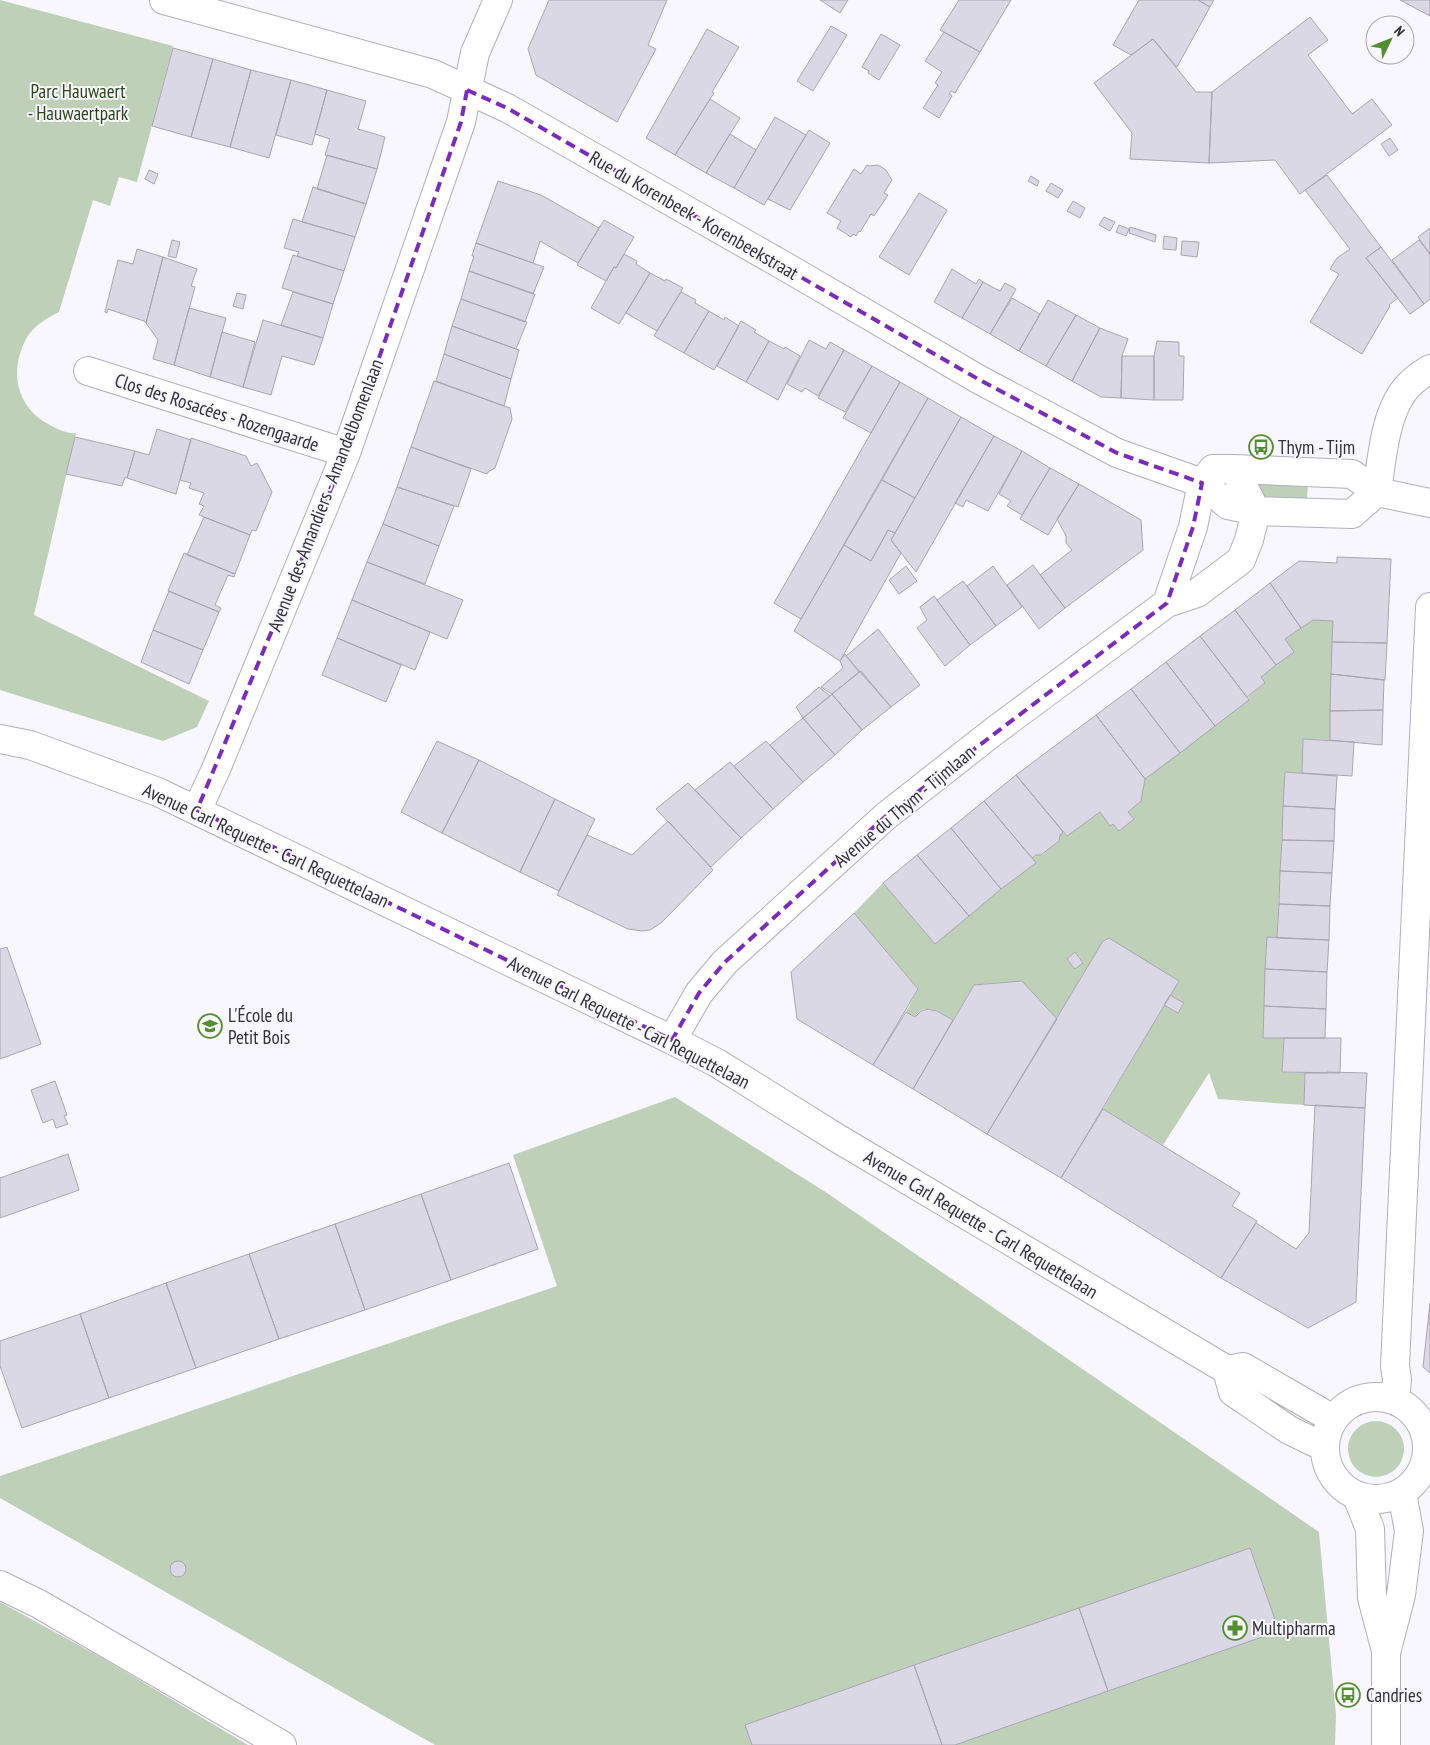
<svg xmlns="http://www.w3.org/2000/svg" width="1430" height="1745" viewBox="0 0 1430 1745" font-family="'PT Sans Narrow',sans-serif">
  <style>
    .green { fill: #bfd0b8; fill-rule: evenodd }
    .building { fill: #dbd8e6; stroke: #a9a5b3 }
    .lines { fill: none; stroke-linecap: round; stroke-linejoin: round }
    .minor-casing { stroke: #b2afbc; stroke-width: 30 }
    .major-casing { stroke: #b2afbc; stroke-width: 30 }
    .minor { stroke: #fff; stroke-width: 28 }
    .major { stroke: #fff; stroke-width: 28 }
    .marked { fill: none; stroke: #7b2cbf; stroke-width: 4; stroke-dasharray: 10 6; stroke-linejoin: round }
    .labels { text-anchor: middle; dominant-baseline: central; stroke-width: 4; stroke-linejoin: round; paint-order: stroke }
    .park-label { font-size: 19px; fill: #294919; stroke: #f8f6fe }
    .street-label { font-size: 19px; fill: #323136; stroke: #f8f6fe }
    .poi-label { font-size: 19px; fill: #323136; stroke: #f8f6fe; text-anchor: start }
  </style>
  <rect width="100%" height="100%" fill="#f8f6fe"/>
  <path class="green" d="M0,0L173,46L137,182L119,177L110,206L93,200L59,312C47,318 33,326 26,339C9,371 16,408 50,425C58,429 66,434 76,433L34,615L209,701L197,727L163,741L0,690Z
    M1264,482H1308L1307,499H1261L1258,486Z
    M1313,620L1333,621L1330,740L1303,739L1302,773L1285,772L1277,938H1267L1263,1037L1284,1038L1282,1072L1305,1073L1304,1105L1218,1099L1209,1073L1163,1145L1103,1109L1164,1005L1178,1013L1184,1004L1170,995L1109,938L1103,941L1057,1019L1021,981L974,985L953,1020L936,1010L935,1011C926,1007 920,1009 915,1017L906,1012L918,989L854,913L883,883L935,944L1001,889L1035,863L1032,858L1036,855H1042L1059,841L1060,835L1063,832L1067,836L1100,812L1110,826L1113,824L1119,831L1134,819L1128,812L1141,801L1145,779L1249,700L1248,697L1265,683L1261,677L1293,652L1285,639ZM1075,952L1083,962L1075,969L1067,959Z
    M675,1097L827,1193L1319,1532L1336,1715L1335,1745H435L0,1498V1476L557,1286L513,1155Z
    M1348 1449a28 28 0 1 1 56 0a28 28 0 1 1-56 0Z
    M0,1602L104,1659L248,1745H0Z"/>
  <path class="building" d="M549,0H667L648,45L656,49L617,122L536,75L528,49Z
    M820,0H848L840,13Z
    M959,0H1011L980,52L940,30Z
    M1139,0H1198L1210,7L1177,67L1153,39L1131,55L1113,45Z
    M1198,0H1214L1210,7Z
    M1400,0H1430V16Z
    M1310,17L1328,40L1308,55L1352,114L1372,99L1392,125L1300,194L1275,160L1209,163L1212,92Z
    M831,26L847,35L813,91L797,81Z
    M707,29L739,47L712,92L714,93L710,99L675,155L646,138Z
    M944,32L980,52L955,93L951,91L949,94L952,96L939,118L923,108L938,85L935,83L942,72L925,61Z
    M881,34L900,45L879,80L868,73L869,71L862,67Z
    M1153,39L1196,92H1212L1209,163L1130,159L1132,133L1094,83Z
    M173,48L213,59L191,137L152,126Z
    M213,59L251,70L230,147L191,137Z
    M251,70L291,80L269,158L230,147Z
    M291,80L327,90L312,145L276,135Z
    M327,90L366,101L358,129L385,137L377,169L325,155L330,139L315,134Z
    M710,99L740,118L706,173L675,155Z
    M775,117L806,135L764,205L734,188Z
    M809,130L830,143L790,210L768,199Z
    M730,134L756,150L734,188L706,173Z
    M1390,138L1398,150L1389,156L1381,144Z
    M327,155L377,169L366,204L317,189Z
    M867,165L869,166L878,165L886,170L892,180L884,193L888,195L874,216L871,214L860,232L859,231L856,236L853,234L851,237L837,228L841,221L827,213L854,169L861,174Z
    M149,170L158,174L154,184L145,179Z
    M1327,175L1381,247L1366,258L1398,298L1389,305L1390,306L1362,354L1310,322L1339,274L1330,269L1337,258L1350,249L1305,190Z
    M1031,176L1039,181L1037,186L1028,181Z
    M498,181L541,195L599,228L578,263L540,241L533,263L476,243Z
    M1051,183L1063,190L1058,198L1046,191Z
    M313,187L366,204L355,237L302,222Z
    M919,193L947,210L909,275L879,257Z
    M1073,201L1085,208L1080,218L1067,211Z
    M1104,217L1115,222L1110,231L1099,225Z
    M293,219L355,237L344,271L297,256L299,252L284,248Z
    M604,220L634,237L616,268L614,267L606,281L577,265Z
    M1119,225L1129,229L1126,236L1116,232Z
    M1130,227L1156,235L1155,242L1129,233Z
    M1430,228V254L1418,237Z
    M1164,236L1177,238L1176,250L1163,249Z
    M172,240L180,242L176,258L168,256Z
    M1419,240L1430,254V299L1424,304L1392,260Z
    M1182,241L1199,242L1197,257L1181,255Z
    M476,243L544,267L533,294L469,271L474,256H472Z
    M1381,247L1424,304L1410,314L1366,258Z
    M137,249L163,257L146,323L144,321L108,309L107,313L105,312L118,260L133,264Z
    M624,254L637,261L636,264L650,273L619,324L591,308L606,281L614,267L616,268Z
    M293,255L344,271L333,304L282,288Z
    M163,257L197,269L191,286L195,287L174,365L153,359L158,340L146,323Z
    M952,269L976,284L979,279L983,282L962,318L934,302Z
    M469,271L535,294L525,322L461,299Z
    M650,273L665,281L666,279L683,288L657,331L626,313Z
    M983,282L1000,291L1005,283L1016,289L990,334L962,318Z
    M293,292L333,304L323,338L281,325Z
    M681,292L696,300L695,303L709,311L684,353L654,336Z
    M237,293L246,295L243,309L233,306Z
    M1012,298L1040,314L1019,351L990,334Z
    M461,299L527,322L516,349L452,326Z
    M1048,300L1076,315L1046,366L1019,351Z
    M189,308L226,318L210,377L174,365Z
    M709,311L724,320L725,317L739,326L714,370L684,353Z
    M1076,315L1100,328L1072,381L1046,366Z
    M263,320L323,338L314,365L282,356L271,395L243,387Z
    M741,321L756,330L754,332L769,341L746,382L717,366Z
    M452,326L519,350L511,379L444,354Z
    M1100,328L1128,339L1122,356L1121,398L1101,397L1072,381Z
    M222,332L255,342L243,387L210,377Z
    M809,340L826,349L830,342L844,350L818,396L805,388L802,392L787,384Z
    M769,341L784,349L785,347L800,356L778,400L746,382Z
    M1157,341L1179,342V356H1184L1183,400H1154V356Z
    M844,350L872,366L845,412L818,398Z
    M444,354L511,379L504,406L436,381Z
    M1122,356H1154V400L1121,398Z
    M872,366L900,382L871,433L843,418Z
    M434,381L510,408L512,419L495,468L488,472L487,474L411,447Z
    M900,382L928,398L801,619L774,603Z
    M928,398L961,417L915,498L882,480Z
    M961,417L994,436L916,572L891,540Z
    M157,429L191,440L176,494L127,478L135,451L149,455Z
    M994,436L1022,451L988,511L966,500L963,507L955,503Z
    M75,437L135,451L127,478L125,477L122,486L66,474Z
    M191,438L246,456L251,466L257,463L272,492L256,531L252,530L250,535L199,515L204,506L199,504L204,493L189,488L191,483L180,480Z
    M411,447L471,469L458,507L397,487Z
    M1022,451L1050,468L1022,515L1007,506L1011,501L999,494Z
    M1050,468L1079,484L1048,535L1020,519Z
    M882,480L915,498L895,533L888,530L871,561L844,545Z
    M1079,484L1141,520L1143,550L1065,608L1040,575L1072,550L1066,543V536L1057,519Z
    M397,487L454,506L439,546L383,524Z
    M204,517L250,535L235,574L187,555Z
    M383,524L439,546L425,584L367,562Z
    M888,530L895,533L891,540L901,553L840,661L794,631L844,545L871,561Z
    M184,553L235,574L234,577L228,575L215,605L221,608L219,612L168,591Z
    M1337,557L1391,559L1387,643L1332,642L1333,621L1313,620L1301,628L1270,583L1299,561L1337,563Z
    M367,562L463,600L447,639L352,600Z
    M1033,565L1065,608L1039,629L1007,585Z
    M906,566L917,581L899,594L889,580Z
    M993,566L1022,607L996,626L967,586Z
    M963,581L996,626L970,645L937,600Z
    M1270,583L1301,628L1285,639L1294,652L1276,665L1235,610Z
    M169,591L219,612L203,650L153,630Z
    M934,596L970,645L945,666L917,628L927,620L920,607Z
    M352,600L430,632L415,670L337,638Z
    M1235,610L1276,665L1261,677L1265,683L1247,697L1200,636Z
    M878,629L920,685L891,707L846,656Z
    M153,630L203,650L189,684L141,662Z
    M1200,636L1249,700L1215,726L1166,662Z
    M337,638L401,665L386,702L322,675Z
    M1332,642L1387,643L1385,680L1331,674Z
    M845,654L859,672L832,694L821,687L843,668L840,661Z
    M1166,662L1215,726L1180,753L1131,689Z
    M861,671L891,707L862,730L832,694Z
    M1331,674L1384,680L1383,710L1330,711Z
    M819,687L830,696L803,718L796,707Z
    M1131,689L1180,753L1145,779L1096,715Z
    M832,694L862,730L835,755L803,718Z
    M1383,710L1382,745L1330,740V711Z
    M1096,715L1145,779L1141,801L1128,812L1134,819L1119,831L1113,824L1110,826L1100,812L1067,836L1016,775Z
    M803,718L835,755L803,782L770,745Z
    M1303,739L1354,742L1352,776L1302,773Z
    M437,741L479,760L442,833L401,812Z
    M766,741L803,782L773,809L734,766Z
    M479,760L555,799L520,872L442,833Z
    M730,762L773,809L741,838L695,790Z
    M1285,772L1337,776L1335,809L1283,806Z
    M1016,775L1063,832L1060,835L1059,841L1041,855H1036L1032,858L984,801Z
    M688,783L741,838L711,867L656,809Z
    M555,799L595,819L559,891L520,872Z
    M984,801L1036,863L1001,889L951,828Z
    M1283,806L1335,809L1334,841L1282,840Z
    M668,821L713,870L661,923L650,930L642,931L628,929L557,895L587,835L632,855Z
    M951,828L1001,889L969,916L917,855Z
    M1282,840L1334,841L1332,873L1280,871Z
    M917,855L969,916L935,944L883,883Z
    M1280,871L1332,873L1330,906L1279,904Z
    M1279,904L1330,906L1329,940L1277,938Z
    M854,913L918,989L873,1065L797,1019L791,972Z
    M1267,937L1329,940L1327,972L1265,969Z
    M1109,938L1179,981L1061,1178L987,1134L1103,941Z
    M7,947L41,1044L0,1059V949Z
    M1075,952L1083,963L1075,969L1067,959Z
    M1265,969L1327,972L1326,1009L1264,1006Z
    M1022,981L1057,1019L987,1134L913,1089L974,985Z
    M1170,995L1184,1003L1178,1013L1164,1005Z
    M1264,1006L1326,1009L1325,1038H1263Z
    M928,1009L935,1011V1010L953,1020L913,1089L873,1065L906,1012L915,1017L921,1011Z
    M1284,1038H1341L1340,1073L1282,1072Z
    M1327,1072L1367,1073L1365,1108L1304,1105L1305,1073H1327Z
    M55,1081L67,1115L64,1116L68,1124L56,1128L53,1119L43,1123L31,1090Z
    M1315,1105L1365,1108L1356,1302L1308,1328L1221,1278L1256,1223L1296,1249L1309,1233Z
    M1103,1109L1240,1193L1232,1206L1257,1221L1221,1278L1061,1178Z
    M68,1154L79,1190L0,1218V1178Z
    M509,1163L538,1249L451,1280L421,1194Z
    M421,1194L451,1280L365,1310L335,1224Z
    M335,1224L365,1310L279,1339L249,1254Z
    M249,1254L279,1339L196,1368L166,1283Z
    M166,1283L196,1368L109,1398L80,1314Z
    M1430,1303V1373L1423,1367Z
    M80,1314L109,1398L22,1428L0,1366V1341Z
    M1250,1548L1279,1631L1108,1691L1079,1608Z
    M170 1569a8 8 0 1 1 16 0a8 8 0 1 1-16 0Z
    M1079,1608L1108,1691L955,1745H942L914,1665Z
    M914,1665L942,1745H752L745,1725Z"/>
  <g class="lines">
    <g class="minor-casing">
      <path id="minor" d="M164,0L433,74L507,108L786,267L978,379L1117,453L1202,483L1228,505L1256,511L1352,514L1377,492
        M88,371L346,453
        M1377,492C1382,458 1385,407 1411,383C1417,377 1424,373 1430,369
        M1167,603L1193,527L1202,483L1213,469H1234L1352,474L1377,492L1430,503
        M0,739L30,745L158,792L672,1040L717,1063L837,1138L1227,1370L1243,1367L1333,1419
        M197,810L216,769L346,453L461,122L475,53L498,0
        M672,1040L699,993L725,962L886,816L993,732L1167,603L1197,593L1241,560L1249,540L1256,511L1234,469
        M1227,1370L1233,1392L1289,1430L1324,1447
        M1325 1448a51 51 0 1 1 102 0a51 51 0 1 1-102 0Z
        M1395,1400L1397,1380L1395,1366L1430,607
        M1357,1496L1370,1529L1372,1598L1386,1651
        M1386,1745V1653L1401,1595L1409,1531L1402,1493"/>
    </g>
    <g class="major-casing">
      <path id="major" d="M0,1585L39,1604L282,1745"/>
    </g>
    <use href="#minor" class="minor"/>
    <use href="#major" class="major"/>
  </g>
  <path class="marked" d="M467,90L507,108L978,379L1117,453L1202,483L1193,527L1167,603L886,816L725,962L699,993L672,1040L197,810L346,453L461,122Z"/>
  <defs>
    <g id="bus-ring" transform="scale(1.25)"><circle r="9.5" fill="#f8f6fe" stroke="#518f2f" stroke-width="1.5"/><path d="M-5-6H5V4H4V6H2V4H-2V6H-4V4H-5ZM-3.5-4V0h7V-4ZM-3.5 1.2v1.5H-2V1.2ZM2 1.2v1.5H3.5V1.2Z" fill="#518f2f"/></g>
    <g id="school-ring" transform="scale(1.25)"><circle r="9.5" fill="#f8f6fe" stroke="#518f2f" stroke-width="1.5"/><path d="M0-5L7-2L0 1L-7-2ZM-4 1L0 2.5L4 1V4Q0 6-4 4Z" fill="#518f2f"/></g>
    <g id="pharmacy-ring" transform="scale(1.25)"><circle r="9.5" fill="#f8f6fe" stroke="#518f2f" stroke-width="1.5"/><path d="M-2-6h4v4h4v4h-4v4h-4v-4h-4v-4h4Z" fill="#518f2f"/></g>
  </defs>
  <g fill-rule="evenodd">
    <use href="#bus-ring" x="1261" y="447"/>
    <use href="#school-ring" x="210" y="1026"/>
    <use href="#pharmacy-ring" x="1235" y="1628"/>
    <use href="#bus-ring" x="1348" y="1695"/>
  </g>
  <g class="labels">
    <g class="park-label">
      <text x="78" y="91">Parc Hauwaert<tspan x="78" dy="22">- Hauwaertpark</tspan></text>
    </g>
    <g class="street-label">
      <text transform="translate(694 215) rotate(30)">Rue du Korenbeek - Korenbeekstraat</text>
      <text transform="translate(217 412) rotate(18)">Clos des Rosacées - Rozengaarde</text>
      <text transform="translate(325 495) rotate(-69)">Avenue des Amandiers - Amandelbomenlaan</text>
      <text transform="translate(904 806) rotate(-40)">Avenue du Thym - Tijmlaan</text>
      <text transform="translate(266 845) rotate(25)">Avenue Carl Requette - Carl Requettelaan</text>
      <text transform="translate(629 1022) rotate(27)">Avenue Carl Requette - Carl Requettelaan</text>
      <text transform="translate(981 1224) rotate(31)">Avenue Carl Requette - Carl Requettelaan</text>
    </g>
    <g class="poi-label">
      <text x="1278" y="447">Thym - Tijm</text>
      <text x="228" y="1015">L'École du<tspan x="228" dy="22">Petit Bois</tspan></text>
      <text x="1252" y="1628">Multipharma</text>
      <text x="1366" y="1695">Candries</text>
    </g>
  </g>
  <g transform="translate(1390 40) rotate(47)"><circle r="24" fill="#f8f6fe" stroke="#a9a7ae"/>
  <path d="M0-4L9 19L0 12L-9 19Z" fill="#518f2f"/>
  <text y="-8" font-size="14" font-weight="bold" text-anchor="middle" fill="#323136">N</text>
  </g>
</svg>
